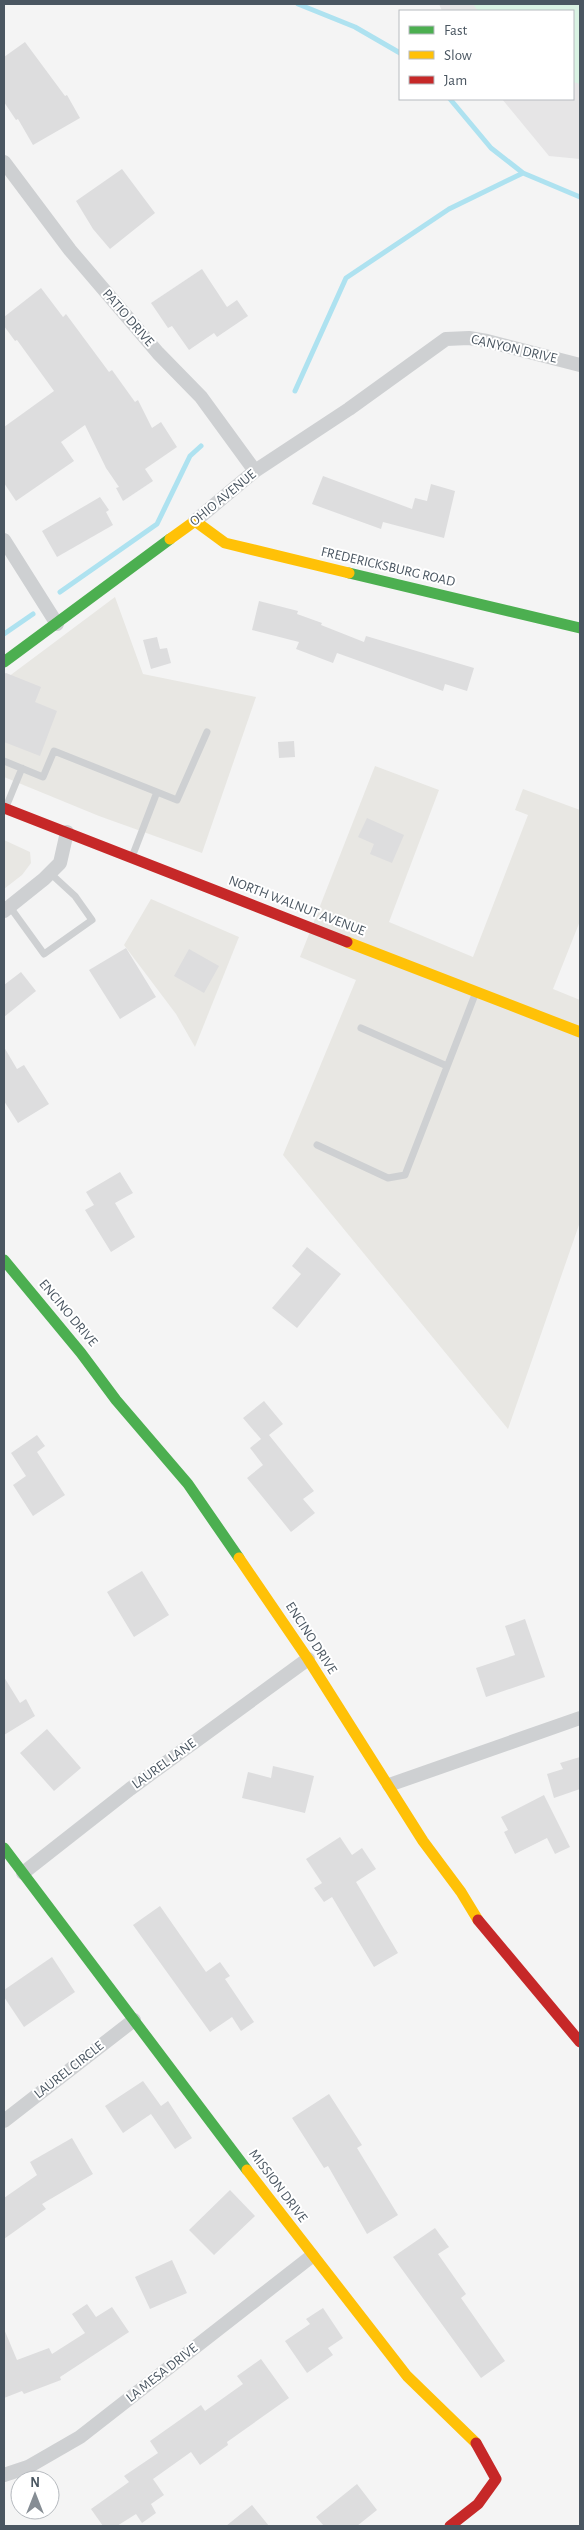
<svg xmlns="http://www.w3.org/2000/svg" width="584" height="2530" viewBox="0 0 584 2530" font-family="'Alegreya Sans',sans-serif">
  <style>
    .commercial { fill: #e8e7e3 }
    .education { fill: #e6e5e6 }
    .green { fill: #d9f2e3 }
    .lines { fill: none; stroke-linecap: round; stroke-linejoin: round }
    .stream { stroke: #aee2f0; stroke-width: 5 }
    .building { fill: #ddddde }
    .lane { stroke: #ced0d2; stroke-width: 7 }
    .street { stroke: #ced0d2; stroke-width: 14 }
    .fast { stroke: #4caf50; stroke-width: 11 }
    .slow { stroke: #ffc107; stroke-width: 11 }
    .jam { stroke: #c62828; stroke-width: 11 }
    .labels { text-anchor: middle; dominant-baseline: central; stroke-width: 4; stroke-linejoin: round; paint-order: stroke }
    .street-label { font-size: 14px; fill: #4a5661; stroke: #fff }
  </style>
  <rect width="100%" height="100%" fill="#f4f4f4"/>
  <path class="commercial" d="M115,597L143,674L256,697L202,853L99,816L4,777V680Z
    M375,766L439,790L389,922L473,957L528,815L515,810L523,789L580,810V921L553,989L580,1000V1222L508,1429L283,1155L356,980L300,957Z
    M4,840L30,852L31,863L22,875L4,889Z
    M151,899L239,937L195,1047L176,1014L124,945Z"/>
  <path class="education" d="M439,4H580V159L549,156L502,99H573V11H442Z"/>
  <path class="green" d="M473,4H580V84L573,82V11H478Z"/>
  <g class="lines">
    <path class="stream" d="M298,4L355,27L400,53
      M450,99L491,148L523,173L580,197
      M295,391L346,278L449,209L523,173
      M60,592L157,524L190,456L201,446
      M4,634L33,614"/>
  </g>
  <path class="building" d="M25,42L65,96L67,95L80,118L33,145L18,119L16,120L4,102V57Z
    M122,169L155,213L110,249L93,229L76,201Z
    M202,269L227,307L237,300L248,316L217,337L214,333L189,350L172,326L168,328L151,303Z
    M41,288L63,317L66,314L109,372L112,370L135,402L138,400L152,428L161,422L177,447L145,469L153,481L123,501L116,488L119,487L106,468L85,425L61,442L74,461L16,501L4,483V427L54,391L17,340L15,341L4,326V317Z
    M323,476L412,509L415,498L427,501L431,484L455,491L444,538L383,522L381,529L312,504Z
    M100,497L109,510L106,512L113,525L57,557L42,531Z
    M259,601L298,611L297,614L322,623L321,625L364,642L366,636L474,668L467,691L445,684L443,691L337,653L333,663L296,649L299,642L252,630Z
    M157,637L160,649L167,648L171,663L151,669L143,640Z
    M6,673L41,687L35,702L57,711L40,756L4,742V674Z
    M294,741L295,757L279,758L278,742Z
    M367,818L404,835L392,863L370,854L374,844L358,837Z
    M126,948L156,997L120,1019L89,970Z
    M189,949L219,966L204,993L174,976Z
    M21,972L36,991L4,1017V985Z
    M4,1047L17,1069L24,1065L49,1104L18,1123L4,1101Z
    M120,1172L133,1193L115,1203L135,1237L111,1252L85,1210L94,1205L86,1192Z
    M307,1247L341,1274L297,1328L272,1308L301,1274L292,1266Z
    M264,1401L283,1424L269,1435L314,1491L303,1499L315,1513L291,1532L247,1478L263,1465L250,1448L261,1439L243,1418Z
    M37,1435L45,1446L37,1452L65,1495L33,1516L13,1485L26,1476L11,1453Z
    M142,1571L169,1615L134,1637L107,1592Z
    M525,1619L545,1677L486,1697L476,1668L515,1655L505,1626Z
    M4,1677L20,1703L26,1699L35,1716L4,1735Z
    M47,1729L81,1768L54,1791L20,1753Z
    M580,1757V1789L554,1798L547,1774L563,1769L560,1763Z
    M273,1766L314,1776L305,1813L242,1798L248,1772L271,1778Z
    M544,1795L570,1847L555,1854L547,1838L515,1854L504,1832L508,1830L501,1817Z
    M340,1837L352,1855L362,1848L376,1869L356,1882L398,1953L374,1967L332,1897L324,1902L314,1888L322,1883L306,1859Z
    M160,1906L206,1972L220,1962L230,1976L225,1979L254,2022L241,2031L232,2017L210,2032L133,1925Z
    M52,1957L75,1992L24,2027L4,1997V1990Z
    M143,2081L161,2106L168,2101L192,2138L175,2149L151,2114L123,2133L105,2106Z
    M329,2094L362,2145L357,2148L398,2215L367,2234L328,2166L324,2168L292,2118Z
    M72,2138L93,2174L42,2204L46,2209L4,2239V2198L37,2175L30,2162Z
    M230,2190L255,2216L214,2255L189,2230Z
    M435,2228L449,2247L438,2254L466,2294L461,2298L505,2361L481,2378L393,2257Z
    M172,2260L187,2293L150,2309L135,2277Z
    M87,2304L96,2317L112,2307L129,2332L60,2377L61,2380L24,2394L22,2391L4,2398V2329L17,2360L49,2348L52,2354L85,2333L72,2314Z
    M323,2308L343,2338L328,2348L333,2355L307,2373L285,2341L310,2324L306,2319Z
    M261,2359L289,2398L227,2442L228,2445L200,2465L191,2452L153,2479L164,2495L151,2504L156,2513L142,2523L136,2514L117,2526H103L91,2509L129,2482L124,2476L158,2453L150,2441L201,2405L205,2411L243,2384L237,2376Z
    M357,2484L377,2510L357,2526H324L316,2517Z
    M252,2505L269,2526H226Z"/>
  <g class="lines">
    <path class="lane" d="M4,761L43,777L54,751L157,792
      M6,807L22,768
      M132,857L157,792L177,800L207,732
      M10,907L44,954L92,920L75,896L50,873
      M361,1028L447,1066
      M317,1145L388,1178L405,1175L476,992"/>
    <path class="street" d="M4,162L70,250L158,353L201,397L255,471
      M195,521L255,471L349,409L446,339L469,338L487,341L580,365
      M4,540L57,624
      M4,911L44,879L60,863L67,832
      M389,1785L580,1718
      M23,1873L130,1789L308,1659
      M4,2121L134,2020
      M4,2475L28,2467L80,2437L312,2256"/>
    <path class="fast" d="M349,573L580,628
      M4,662L170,539
      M4,1260L81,1353L116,1400L188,1484L239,1558
      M4,1848L247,2170"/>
    <path class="slow" d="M170,539L195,521L225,543L349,573
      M347,942L580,1032
      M239,1558L308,1659L423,1841L461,1892L478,1920
      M247,2170L407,2376L476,2443"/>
    <path class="jam" d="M4,808L347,942
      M478,1920L580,2042
      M450,2526L478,2504L496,2479L476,2443"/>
  </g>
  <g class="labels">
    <g class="street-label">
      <text transform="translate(128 318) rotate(49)">PATIO DRIVE</text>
      <text transform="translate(514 349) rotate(13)">CANYON DRIVE</text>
      <text transform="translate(223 498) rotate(-39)">OHIO AVENUE</text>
      <text transform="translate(388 567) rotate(13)">FREDERICKSBURG ROAD</text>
      <text transform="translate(297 906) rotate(21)">NORTH WALNUT AVENUE</text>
      <text transform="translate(68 1313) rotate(50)">ENCINO DRIVE</text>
      <text transform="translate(311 1638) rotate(57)">ENCINO DRIVE</text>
      <text transform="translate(164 1764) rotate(-36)">LAUREL LANE</text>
      <text transform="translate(69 2070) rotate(-38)">LAUREL CIRCLE</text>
      <text transform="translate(278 2186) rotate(53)">MISSION DRIVE</text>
      <text transform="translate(162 2373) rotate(-38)">LA MESA DRIVE</text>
    </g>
  </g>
  <rect width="584" height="2530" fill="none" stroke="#4a5661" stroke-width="10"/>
  <rect x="399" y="10" width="175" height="90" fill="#ffffff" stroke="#b7bbc0"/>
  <rect x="409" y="26" width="25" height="8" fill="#4caf50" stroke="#b7bbc0"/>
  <text x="444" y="35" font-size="15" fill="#4a5661">Fast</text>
  <rect x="409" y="51" width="25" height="8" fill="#ffc107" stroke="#b7bbc0"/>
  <text x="444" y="60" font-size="15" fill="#4a5661">Slow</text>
  <rect x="409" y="76" width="25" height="8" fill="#c62828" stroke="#b7bbc0"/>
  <text x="444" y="85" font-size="15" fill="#4a5661">Jam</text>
  <g transform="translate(35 2495)"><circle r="24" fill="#ffffff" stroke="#b7bbc0"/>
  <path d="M0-4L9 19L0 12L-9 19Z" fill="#868d94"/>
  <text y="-8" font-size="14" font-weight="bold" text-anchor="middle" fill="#4a5661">N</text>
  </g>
</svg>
